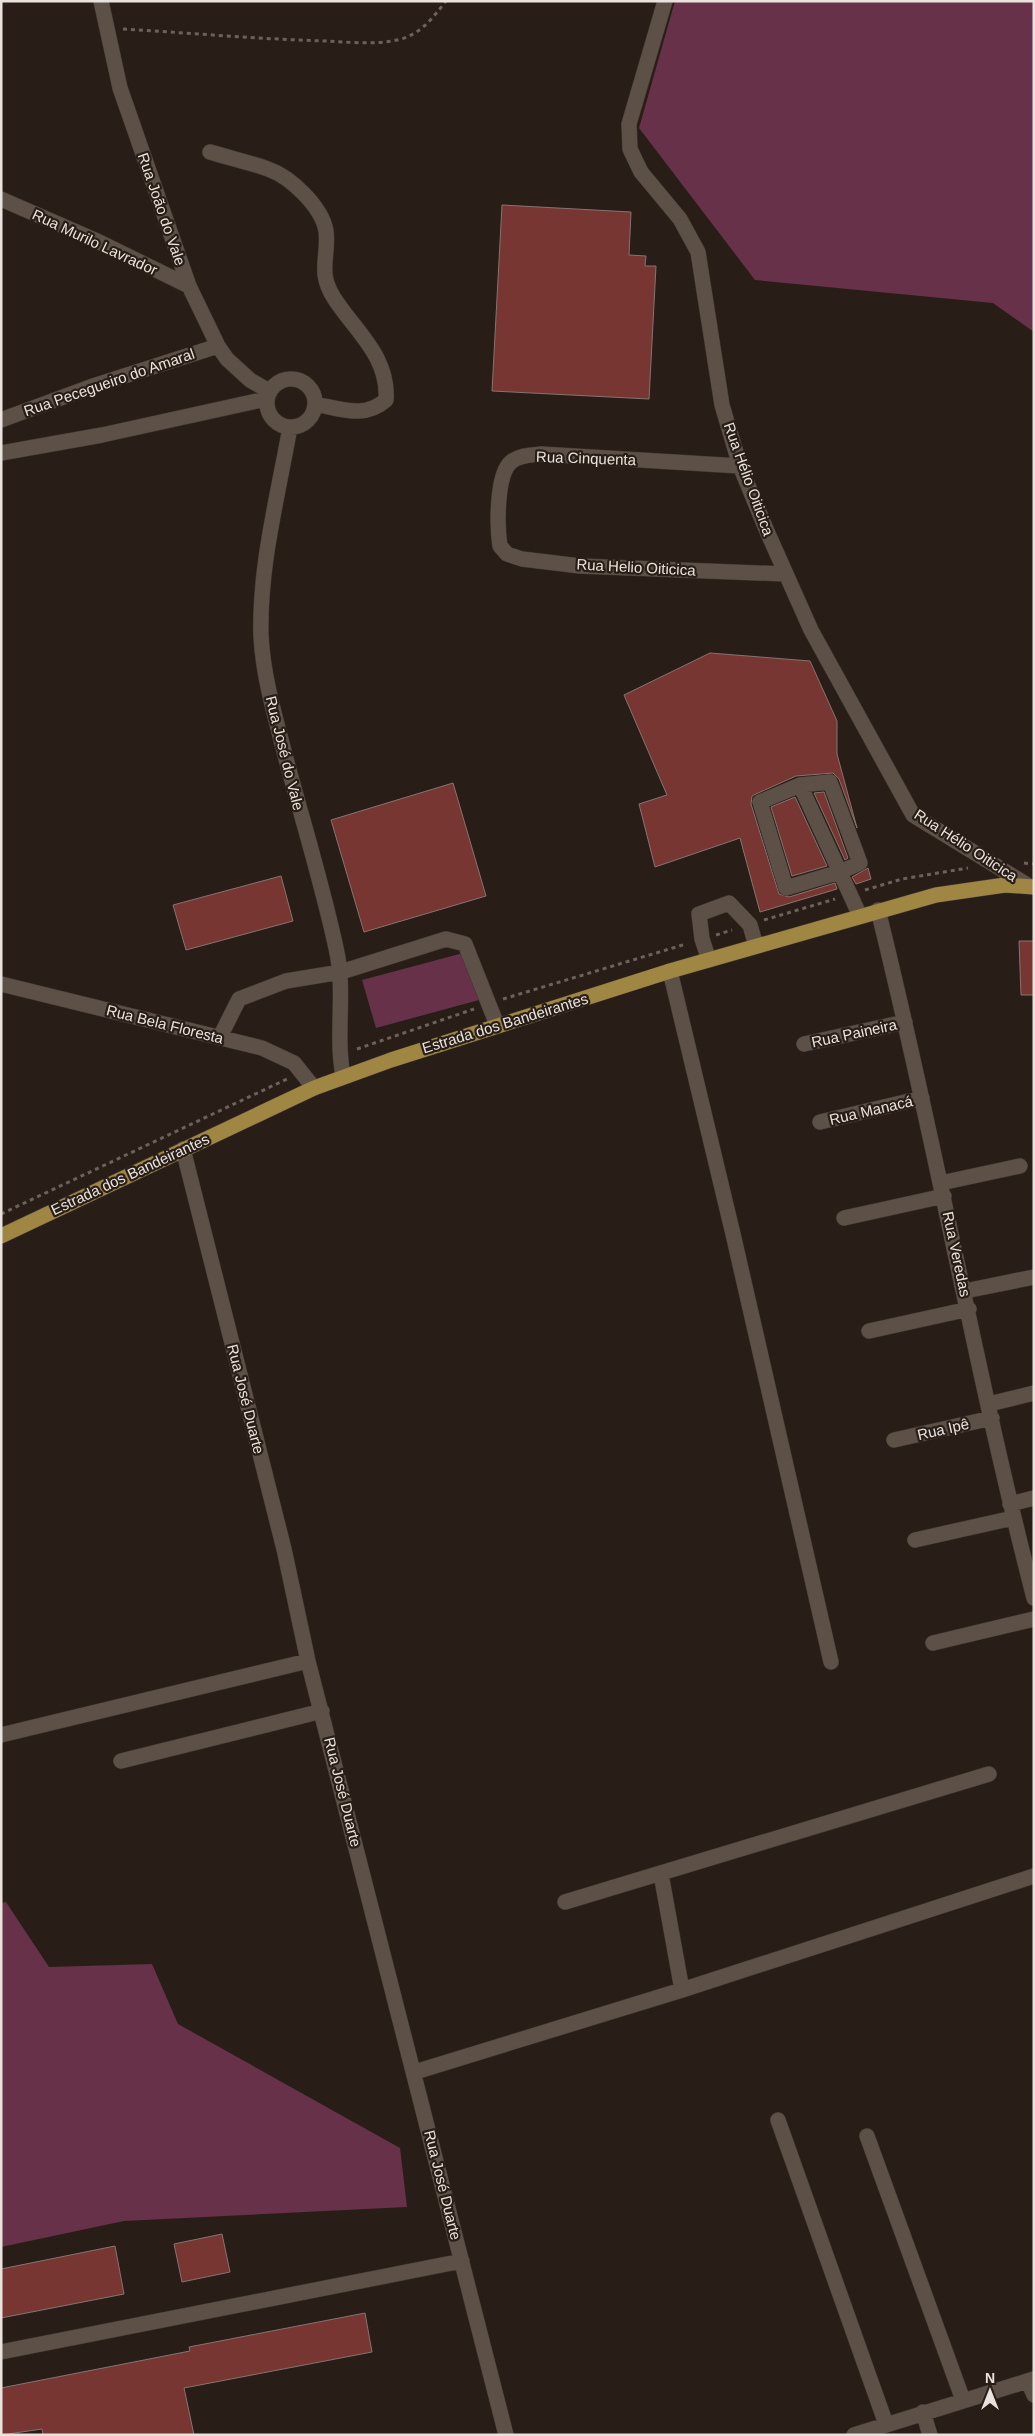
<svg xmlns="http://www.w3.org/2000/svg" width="1035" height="2436" viewBox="0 0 1035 2436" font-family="Helvetica,sans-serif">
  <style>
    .green { fill: #663149 }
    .building { fill: #773632; stroke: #857472 }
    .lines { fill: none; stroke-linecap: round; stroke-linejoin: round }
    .minor-casing { stroke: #413833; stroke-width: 16 }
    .major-casing { stroke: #413833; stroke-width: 16 }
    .path { stroke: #6c625b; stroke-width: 3; stroke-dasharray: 4 4; stroke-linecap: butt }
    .minor { stroke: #5c5047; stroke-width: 15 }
    .major { stroke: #9f8643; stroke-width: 15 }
    .labels { text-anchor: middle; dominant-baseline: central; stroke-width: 4.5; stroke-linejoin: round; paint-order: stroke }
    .street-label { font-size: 15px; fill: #eae3dd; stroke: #291e17 }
  </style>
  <rect width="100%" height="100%" fill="#291e17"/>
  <path class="green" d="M675,1H1034V332L993,303L755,280L639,128Z
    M467,952L479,1000L376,1028L362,980Z
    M6,1902L49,1967L152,1964L178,2024L400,2148L407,2207L124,2221L1,2247V1903Z"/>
  <path class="building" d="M502,205L631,212L629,255L646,256L645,266H656L649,399L492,391Z
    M710,653L810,661L837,721V754L857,828L839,779L833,773L796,776L756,794L752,796L751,804L779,894L789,897L835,883L837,889L760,912L740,838L655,867L639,804L667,795L624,695Z
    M453,783L486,896L364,932L331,820Z
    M824,792L848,858L845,860L814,793Z
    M795,797L827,866L792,876L771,807Z
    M868,868L871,879L856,884L852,877Z
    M281,876L293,921L186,950L173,905Z
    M1019,941H1034V995H1021Z
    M222,2234L230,2272L182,2282L174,2244Z
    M115,2246L124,2294L1,2318V2269Z
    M365,2313L372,2352L184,2388L194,2435H43L42,2429L1,2435V2388L190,2351L189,2347Z"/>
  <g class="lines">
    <g class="minor-casing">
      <path id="minor" d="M101,1L120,88L189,286L218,346L227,359L250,380L269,391
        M665,1L629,124L630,149L641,172L680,219L698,252L722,405L740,466L766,529L811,630L913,815L1029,886
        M210,152C229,158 249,162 268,169C291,177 322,207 326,231C329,258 317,271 334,298C355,331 389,356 386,400C364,419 342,409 315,404
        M1,199L95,240L189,286
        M267 403a24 24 0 1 1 48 0a24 24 0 1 1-48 0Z
        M1,420L93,386L218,346
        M290,427C278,496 259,566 261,636C263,676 275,716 285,755C302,819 322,883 336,948C346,991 335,1033 343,1076
        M1,453L102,435L266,399
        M740,466L541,454C531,455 519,455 511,462C496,475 497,527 500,546L507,554L522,559L580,566L785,574
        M800,785L830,782L860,863L840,872L786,888L760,802L800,785C820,829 840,872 860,916
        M878,910C935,1138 975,1370 1034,1598
        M709,960L702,939L699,914L729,903L750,925L756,946
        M670,971L733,1234L831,1662
        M1,984L262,1048L294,1063L314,1088
        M220,1037L239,999L286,981L341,972L446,939L465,944L497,1025
        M804,1044L905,1022
        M820,1122L922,1098
        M183,1149L284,1549L308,1661L506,2435
        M941,1183L1020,1166
        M844,1218L944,1196
        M965,1291L1034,1277
        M869,1331L969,1309
        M989,1404L1034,1393
        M894,1440L992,1418
        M1010,1504L1034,1498
        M915,1540L1013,1518
        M933,1643L1034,1619
        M1,1735L308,1661
        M121,1761L322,1711
        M661,1874L682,1990
        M565,1902L989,1774
        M415,2072L682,1990L1034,1876
        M778,2120L886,2424
        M867,2136L963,2400
        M1,2352L462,2261
        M1028,2381L1034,2395
        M923,2412L930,2435
        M854,2435L1034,2379"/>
    </g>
    <g class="major-casing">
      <path id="major" d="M1,1236L314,1088L391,1060L670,971L936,895L1005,885L1034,887"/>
    </g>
    <path class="path" d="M123,29C190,33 258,39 325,41C348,42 374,45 397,40C420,35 432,19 446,1
      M1024,863L1034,864
      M865,890L902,879L968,868
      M764,920L835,899
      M716,935L732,930
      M503,999L686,944
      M357,1049L474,1009
      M1,1214L287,1079"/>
    <use href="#minor" class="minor"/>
    <use href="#major" class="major"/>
  </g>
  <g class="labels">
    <g class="street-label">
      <text transform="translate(162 209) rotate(71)">Rua João do Vale</text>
      <text transform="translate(95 242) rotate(25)">Rua Murilo Lavrador</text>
      <text transform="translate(109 382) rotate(-19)">Rua Pecegueiro do Amaral</text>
      <text transform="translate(586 458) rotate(2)">Rua Cinquenta</text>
      <text transform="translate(749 479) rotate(70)">Rua Hélio Oiticica</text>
      <text transform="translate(636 567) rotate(3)">Rua Helio Oiticica</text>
      <text transform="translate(285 753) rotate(76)">Rua José do Vale</text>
      <text transform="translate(966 845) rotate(33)">Rua Hélio Oiticica</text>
      <text transform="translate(505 1023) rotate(-17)">Estrada dos Bandeirantes</text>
      <text transform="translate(165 1024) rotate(14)">Rua Bela Floresta</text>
      <text transform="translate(854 1033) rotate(-12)">Rua Paineira</text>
      <text transform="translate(871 1110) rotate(-13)">Rua Manacá</text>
      <text transform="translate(130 1174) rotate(-25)">Estrada dos Bandeirantes</text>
      <text transform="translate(957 1254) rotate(78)">Rua Veredas</text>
      <text transform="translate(246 1399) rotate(76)">Rua José Duarte</text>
      <text transform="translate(943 1429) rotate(-13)">Rua Ipê</text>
      <text transform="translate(343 1792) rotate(76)">Rua José Duarte</text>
      <text transform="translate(443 2185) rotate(76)">Rua José Duarte</text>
    </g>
  </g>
  <rect width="1035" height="2436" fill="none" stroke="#eae3dd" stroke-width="5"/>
  <g transform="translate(990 2391)" stroke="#291e17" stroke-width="4" paint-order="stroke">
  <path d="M0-4L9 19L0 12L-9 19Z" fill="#eae3dd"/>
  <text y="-8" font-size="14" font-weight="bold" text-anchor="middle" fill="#eae3dd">N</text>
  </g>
</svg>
